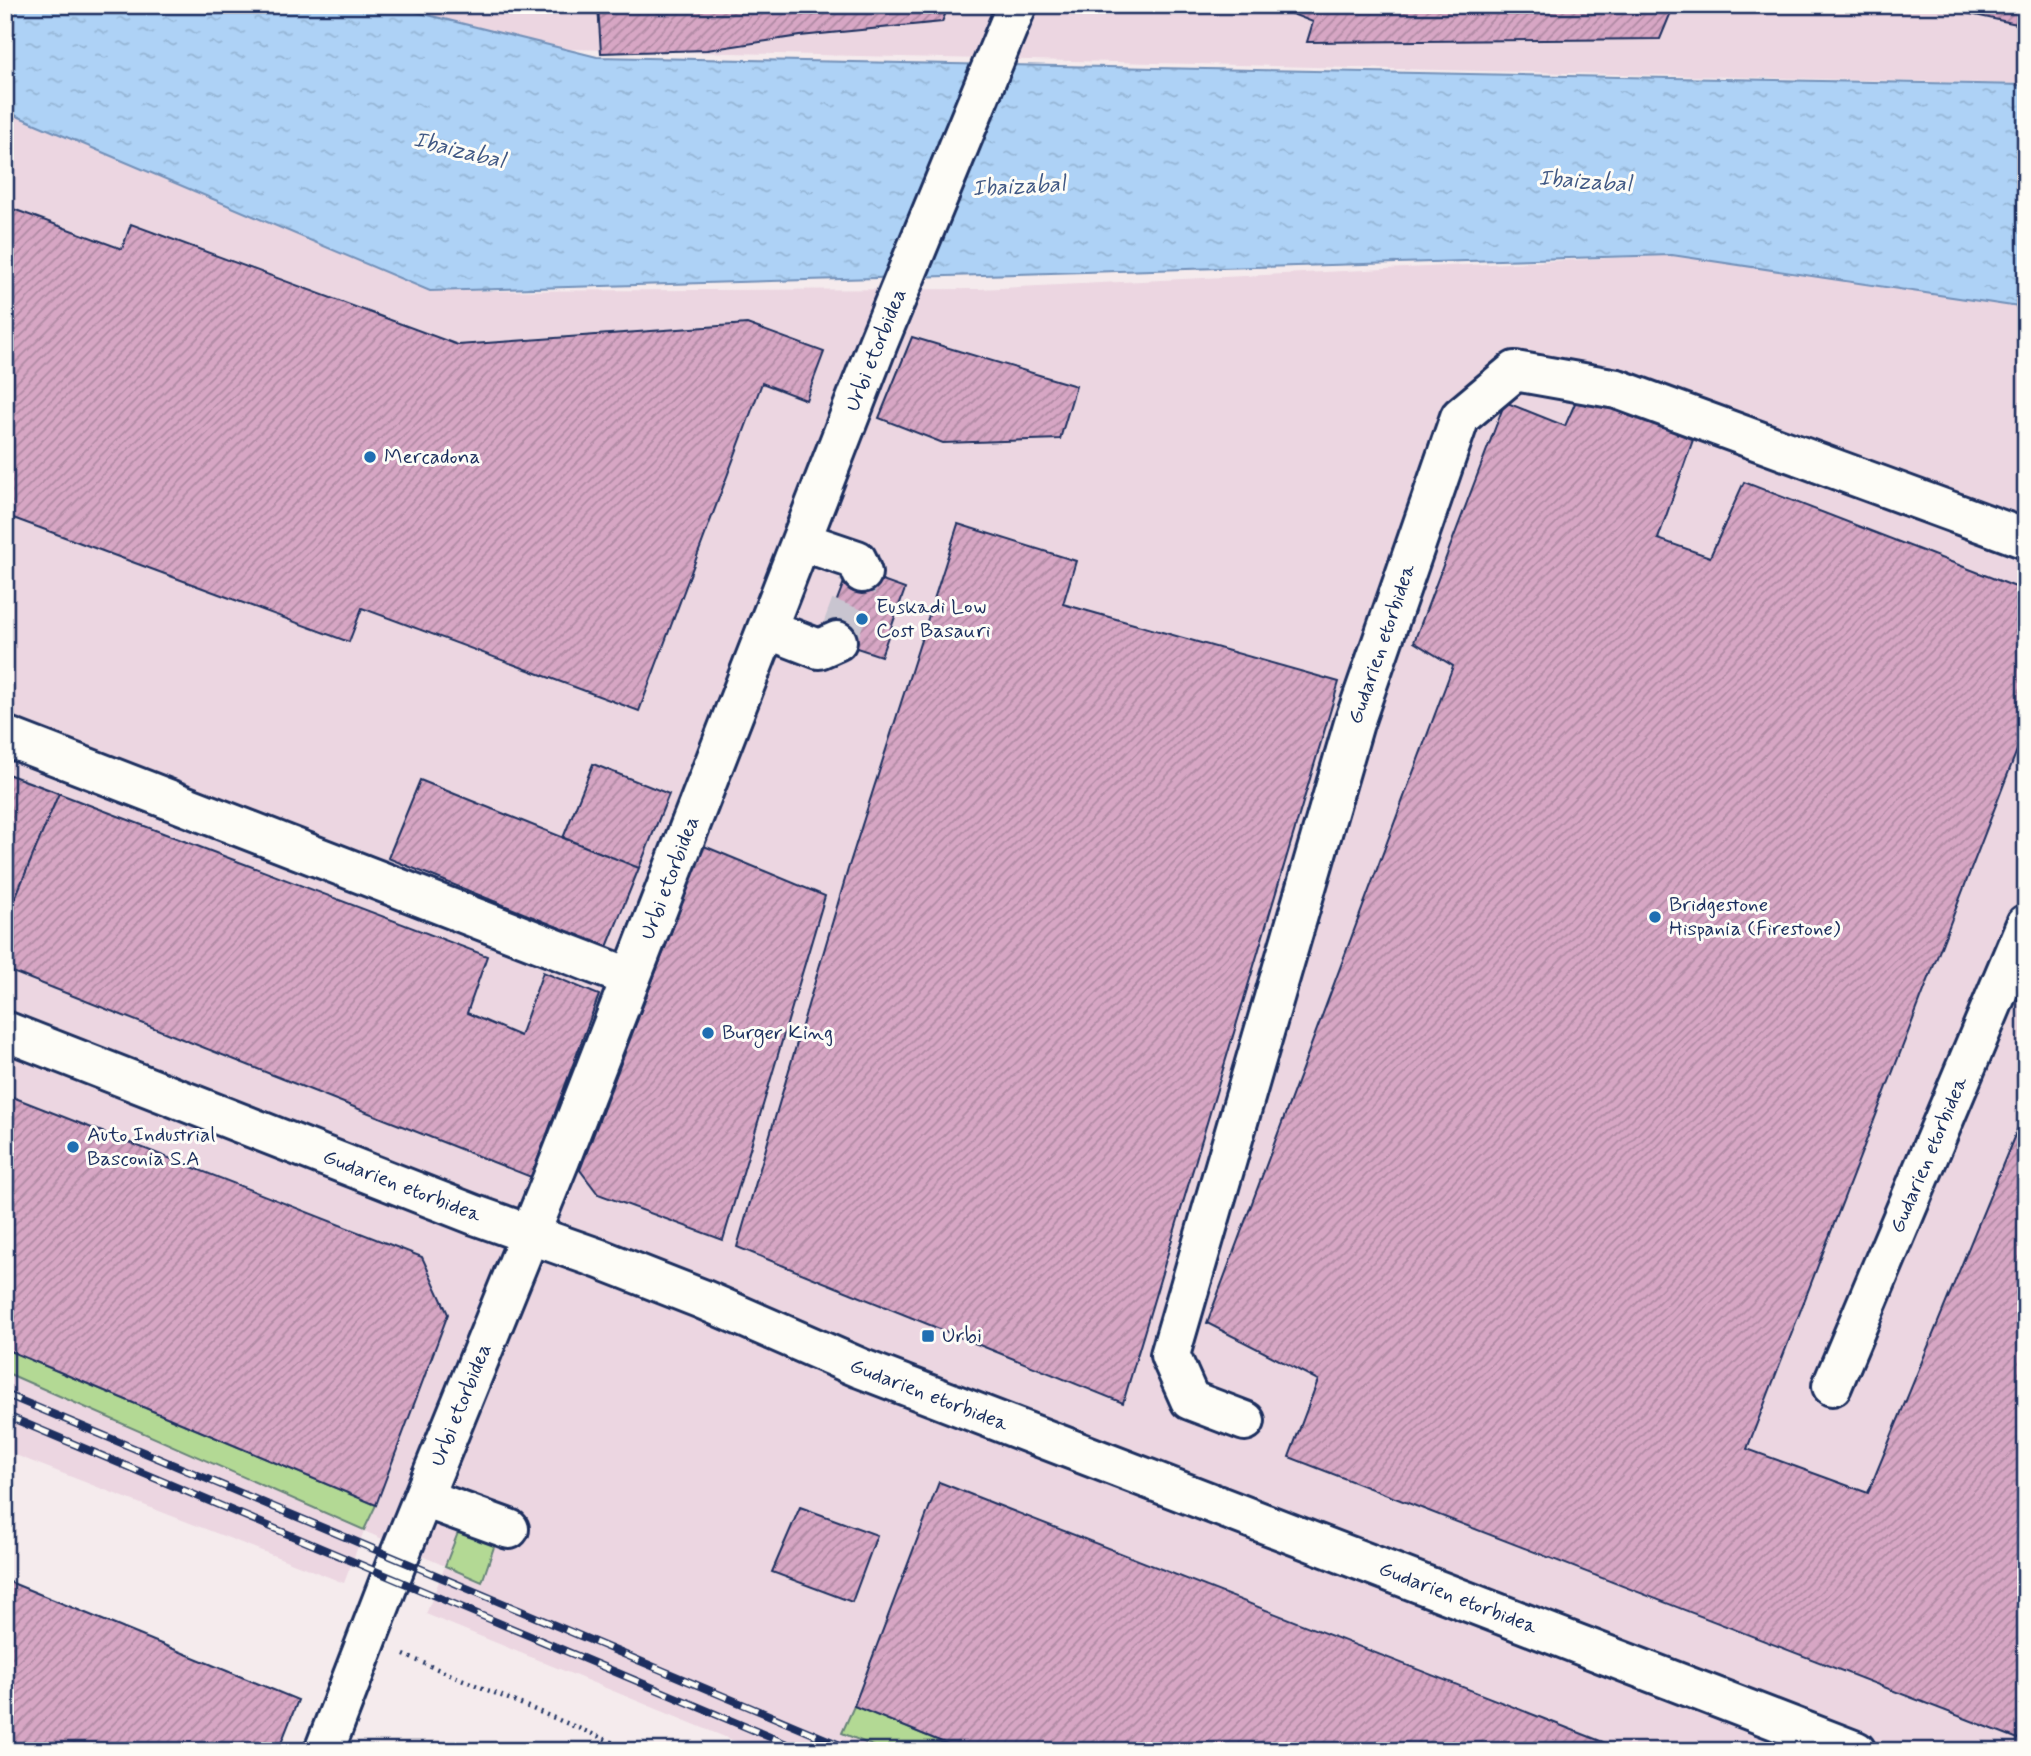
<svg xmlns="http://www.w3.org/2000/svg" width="2031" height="1756" viewBox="0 0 2031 1756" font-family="Mynerve,sans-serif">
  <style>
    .built { fill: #ecd6e1 }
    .green { fill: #b3d994; stroke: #678479; stroke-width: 2 }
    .water { fill: url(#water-ripples); stroke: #7391b9; stroke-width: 2 }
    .building { fill: url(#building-hatch); stroke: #1b2f5e; stroke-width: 2 }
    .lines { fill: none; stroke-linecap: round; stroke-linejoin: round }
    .minor-tunnel { stroke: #c9c5d0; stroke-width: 38; stroke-dasharray: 38 19; stroke-linecap: butt }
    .minor-casing { stroke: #1b2f5e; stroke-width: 44 }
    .path { stroke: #1b2f5e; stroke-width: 4.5; stroke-dasharray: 2 5; stroke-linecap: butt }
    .minor { stroke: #fdfcf7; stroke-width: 38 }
    .rail-casing { stroke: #1b2f5e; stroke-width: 8 }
    .rail { stroke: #fdfcf7; stroke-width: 5; stroke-dasharray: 16; stroke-linecap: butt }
    .poi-dot { fill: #1f6fb2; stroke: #fdfcf7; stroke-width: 2.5 }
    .labels { text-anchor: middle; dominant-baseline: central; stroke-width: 6; stroke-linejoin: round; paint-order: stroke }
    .street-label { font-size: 21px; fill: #1b2f5e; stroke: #fdfcf7 }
    .poi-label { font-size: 21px; fill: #1b2f5e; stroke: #fdfcf7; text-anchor: start }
    .water-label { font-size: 23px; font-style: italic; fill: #405884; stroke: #fdfcf7 }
  </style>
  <defs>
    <pattern id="water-ripples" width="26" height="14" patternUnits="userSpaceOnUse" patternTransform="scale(1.75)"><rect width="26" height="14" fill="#aed2f6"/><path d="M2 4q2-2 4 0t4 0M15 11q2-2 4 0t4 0" fill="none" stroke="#95b5d5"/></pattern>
    <pattern id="building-hatch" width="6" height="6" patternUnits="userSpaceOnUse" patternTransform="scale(1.75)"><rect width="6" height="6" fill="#d7a6c4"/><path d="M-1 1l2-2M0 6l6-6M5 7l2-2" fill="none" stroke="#ae88a2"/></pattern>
  </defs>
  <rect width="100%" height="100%" fill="#f5ebed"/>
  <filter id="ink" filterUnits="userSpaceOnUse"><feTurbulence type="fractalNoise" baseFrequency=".0143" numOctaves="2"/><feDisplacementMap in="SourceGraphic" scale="14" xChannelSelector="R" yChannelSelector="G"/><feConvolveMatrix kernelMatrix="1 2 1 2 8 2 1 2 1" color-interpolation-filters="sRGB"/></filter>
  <g filter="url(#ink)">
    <path class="built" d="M408,5H2026V84L568,49L416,12Z
      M5,111L430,291L979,289L1672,255L2026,308V1751H964L842,1733L885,1751H759L426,1614L445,1566L364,1531L344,1583L5,1451V1372L363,1530L376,1506L5,1349Z"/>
    <path class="green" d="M5,1349L376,1505L364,1530L5,1372Z
      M461,1525L497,1538L482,1582L445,1566Z
      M854,1706L964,1751H885L842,1733Z"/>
    <path class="water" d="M5,5H408L416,12L597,57L2026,85V308L1672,255L430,291L5,111Z"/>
    <path class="building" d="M598,5H949L942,22L800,36L707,50L601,53Z
      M1269,5H1674L1660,39L1307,42L1313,22Z
      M1929,5H2026V26Z
      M5,206L122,249L131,224L458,345L747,324L824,352L806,400L762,383L639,711L362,608L349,642L5,515Z
      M912,337L1076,386L1060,439L943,443L879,418Z
      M1580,392L1695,434L1658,539L1710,557L1744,482L2026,591V727L1747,1449L1868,1493L2026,1108V1742L1289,1457L1318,1380L1207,1323L1453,666L1414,642L1505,402L1565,426Z
      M958,524L1076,561L1063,604L1339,682L1123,1403L737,1247L848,869Z
      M849,569L905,589L881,656L823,637Z
      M593,764L669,794L639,868L563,838Z
      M5,773L487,956L467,1013L520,1036L543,972L599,995L531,1177L5,969Z
      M5,773L59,793L5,922Z
      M420,780L639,868L607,947L388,858Z
      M704,846L825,896L723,1240L598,1194L580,1170Z
      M5,1094L422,1257L448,1314L376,1505L5,1349Z
      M939,1482L1626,1751H964L854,1706Z
      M800,1507L877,1535L852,1602L772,1572Z
      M5,1580L298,1700L278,1751H5Z"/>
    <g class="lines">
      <path class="minor-tunnel" d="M837,641L862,573"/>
      <g class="minor-casing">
        <path id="minor" d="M801,541L857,560L862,573
          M767,629L819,649L837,641
          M5,736L631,978
          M5,1031L475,1215L600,1259L702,1299L860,1368L1856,1751
          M1832,1386L2026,924
          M1245,1421L1190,1400L1170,1355L1354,723L1460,417L1515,371L1617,389L2026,539
          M424,1498L509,1529
          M324,1751L398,1559L560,1160L878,343L1017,5"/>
      </g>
      <path class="path" d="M404,1655L633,1751"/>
      <use href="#minor" class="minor"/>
      <g class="rail-casing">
        <path id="rail" d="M5,1394L854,1751
          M5,1415L803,1751"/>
      </g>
      <use href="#rail" class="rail"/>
    </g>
  </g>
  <g class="poi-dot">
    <circle cx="370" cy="457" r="7"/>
    <circle cx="862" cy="619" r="7"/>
    <circle cx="1655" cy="917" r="7"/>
    <circle cx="708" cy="1033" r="7"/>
    <circle cx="73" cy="1147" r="7"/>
    <rect x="921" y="1329" width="14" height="14" rx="3.5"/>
  </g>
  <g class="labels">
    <g class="street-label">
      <text transform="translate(876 350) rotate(-68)">Urbi etorbidea</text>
      <text transform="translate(1382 644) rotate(-71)">Gudarien etorbidea</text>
      <text transform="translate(670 878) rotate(-69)">Urbi etorbidea</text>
      <text transform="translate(1929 1155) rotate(-67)">Gudarien etorbidea</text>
      <text transform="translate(402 1186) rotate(21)">Gudarien etorbidea</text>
      <text transform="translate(929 1395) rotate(21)">Gudarien etorbidea</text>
      <text transform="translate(461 1405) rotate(-68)">Urbi etorbidea</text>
      <text transform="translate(1458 1598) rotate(21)">Gudarien etorbidea</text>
    </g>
    <g class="poi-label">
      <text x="384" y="457">Mercadona</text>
      <text x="876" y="607">Euskadi Low<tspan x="876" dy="24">Cost Basauri</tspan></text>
      <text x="1669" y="905">Bridgestone<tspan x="1669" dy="24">Hispania (Firestone)</tspan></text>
      <text x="722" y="1033">Burger King</text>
      <text x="87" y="1135">Auto Industrial<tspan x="87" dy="24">Basconia S.A</tspan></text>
      <text x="942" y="1336">Urbi</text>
    </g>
    <g class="water-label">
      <text transform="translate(459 151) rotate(14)">Ibaizabal</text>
      <text transform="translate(1585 182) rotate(4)">Ibaizabal</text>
      <text transform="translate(1019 187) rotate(-3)">Ibaizabal</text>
    </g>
  </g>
  <rect width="2031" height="1756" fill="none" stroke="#fdfcf7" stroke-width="28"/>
  <rect x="14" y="14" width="2003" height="1728" fill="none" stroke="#1b2f5e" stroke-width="2.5" filter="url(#ink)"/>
</svg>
